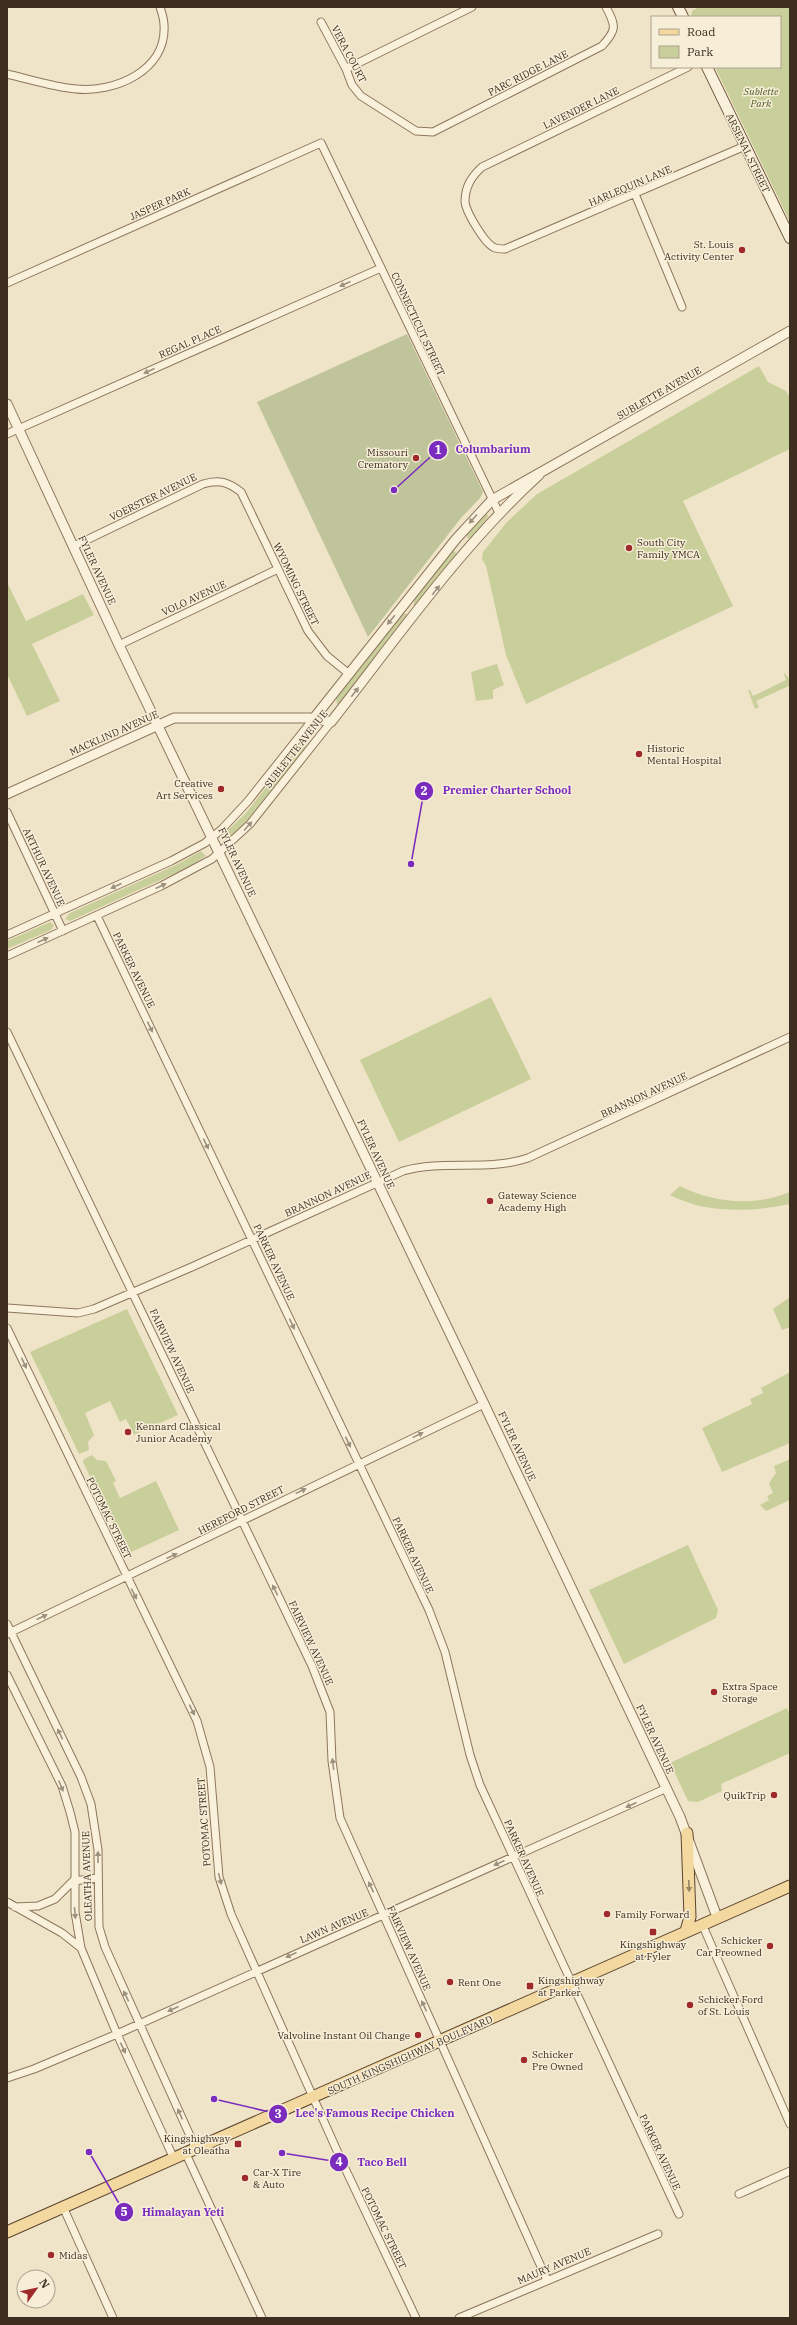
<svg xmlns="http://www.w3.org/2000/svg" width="797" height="2325" viewBox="0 0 797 2325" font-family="'IBM Plex Serif',serif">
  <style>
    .green { fill: #c9cf9b }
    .cemetery { fill: #bfc49a }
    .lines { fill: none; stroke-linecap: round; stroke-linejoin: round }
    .minor-casing { stroke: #8d765c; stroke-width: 9 }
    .tertiary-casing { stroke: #8d765c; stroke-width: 11 }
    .secondary-casing { stroke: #6f573f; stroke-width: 12 }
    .primary-casing { stroke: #5b4430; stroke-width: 13 }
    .minor { stroke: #faf1dc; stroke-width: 7 }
    .tertiary { stroke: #faf1dc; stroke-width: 9 }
    .secondary { stroke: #faf1dc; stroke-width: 10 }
    .primary { stroke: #f3d9a0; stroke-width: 11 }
    .oneway { fill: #9c907e }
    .oneway2 { fill: #988460 }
    .poi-dot { fill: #9e2a2b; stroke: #f7eed8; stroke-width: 1.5 }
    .labels { text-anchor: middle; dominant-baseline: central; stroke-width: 3; stroke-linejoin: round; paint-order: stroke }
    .street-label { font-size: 10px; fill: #3d2e20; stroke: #f7eed8 }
    .park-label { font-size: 10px; font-style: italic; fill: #4d5a26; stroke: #f7eed8 }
    .poi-label { font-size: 10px; fill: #3d2e20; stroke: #f7eed8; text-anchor: start }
    .leader { fill: none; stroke: #7b2cbf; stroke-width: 1.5 }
    .callout-dot { fill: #7b2cbf; stroke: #f7eed8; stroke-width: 1.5 }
    .mark-label { font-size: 12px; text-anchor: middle; font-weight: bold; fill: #fff }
    .callout-label { font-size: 11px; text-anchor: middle; font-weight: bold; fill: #7b2cbf; stroke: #f7eed8; stroke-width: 3; stroke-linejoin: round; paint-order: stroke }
  </style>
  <rect width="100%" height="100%" fill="#f0e4c8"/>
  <path class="green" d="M699,7H790V222L715,67H780V17H691L692,11Z
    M759,366L768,382L786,391L788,395L790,394V449L683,501L733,606L526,704L506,655L486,566L482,559L483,552L507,522L537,494Z
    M486,511L488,517L471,538L468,539L466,534Z
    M452,551H454L458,555L417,606H414V600Z
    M7,582L26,621L83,594L94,615L32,644L60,701L27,716L7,674Z
    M404,613L408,615L341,703L337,704L336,698Z
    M497,664L504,685L493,690V699L476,701L471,672Z
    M785,673L790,680V688L789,686L756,701L759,707L755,709L748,690H750L753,696L786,680L784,674Z
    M302,742L306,745L304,750L243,826L225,841L223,836L224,834L246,813Z
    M201,851L206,856L187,868L70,921L65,919L70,913L178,864Z
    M50,922L54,925L51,930L7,949V941Z
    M491,997L531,1079L399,1142L360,1060Z
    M680,1186C714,1203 754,1207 790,1192V1204C752,1212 706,1214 670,1195Z
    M790,1297V1327L782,1330L773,1309Z
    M127,1309L178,1415L134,1435L126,1419L120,1422L110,1401L85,1413L94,1435L88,1442L89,1450L79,1454L30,1352Z
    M790,1372V1443L722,1472L702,1428L752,1404L750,1399L763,1393L761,1388Z
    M92,1455L97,1460L106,1461L116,1481L113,1483L120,1498L156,1481L179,1530L127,1554L83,1462L84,1459Z
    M790,1459V1500L766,1511L760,1505L769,1500L767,1496L773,1493L769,1483L776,1473L774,1466Z
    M688,1545L718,1610L716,1618L624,1664L589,1590Z
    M787,1708L788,1711H790V1753L721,1784L722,1791L698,1802L688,1801L670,1763Z"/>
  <path class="cemetery" d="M407,334L483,492L480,498L461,518L368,637L257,402Z"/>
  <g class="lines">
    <g class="minor-casing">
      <path id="minor" d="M321,22L346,69L352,85L361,96L416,131L433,132L602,46C617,30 616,26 606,7
        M688,67L482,167C471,177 465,187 465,202C466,212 484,242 493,247C496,249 501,249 505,249L745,146
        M346,69L472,7
        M7,74C29,79 53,87 76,89C114,93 167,71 164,25C164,19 162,13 160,7
        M635,194L682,307
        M7,283L321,143L499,513
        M7,434L381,268
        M74,546L203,484C219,479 228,482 241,492L308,631L327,656L348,673
        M119,645L278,569
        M7,812L63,931
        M97,916L429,1610L445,1652L470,1755L480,1785L679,2214
        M7,935L171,861L205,843L222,829L248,801L314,718
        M7,956L161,886L212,859L250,824L331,722
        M7,1032L312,1666L330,1712L332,1761L340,1818L547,2280
        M7,1308L78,1313L94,1309L194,1266L403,1171C444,1159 487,1172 528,1158L790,1037
        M7,1328L197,1721L210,1767L219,1877L231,1914L343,2164L416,2318
        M7,1624L81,1777L91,1804L98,1850L99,1927L105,1947L196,2149
        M7,1634L484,1404
        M7,1675L62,1786L70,1812L75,1832V1912L81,1948L117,2034L174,2159
        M7,1902L62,1933L81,1948
        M15,1907L38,1906L55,1899L73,1881L98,1878
        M702,1924L790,2124
        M7,2078L34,2069L117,2034L667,1788
        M186,2154L262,2318
        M739,2194L790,2171
        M64,2209L113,2318
        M459,2318L658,2234"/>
    </g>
    <g class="tertiary-casing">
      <path id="tertiary" d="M7,404L119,645L484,1404L680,1817L717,1917
        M314,718L456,539L492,500L790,331
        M7,794L174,718H314L331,722C397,638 460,547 539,475"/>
    </g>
    <g class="secondary-casing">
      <path id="secondary" d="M678,7L683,17
        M707,67L790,238"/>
    </g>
    <g class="primary-casing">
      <path id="primary" d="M686,1931L690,1917L687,1833
        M7,2232L790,1886"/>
    </g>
    <use href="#minor" class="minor"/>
    <use href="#tertiary" class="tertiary"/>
    <use href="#secondary" class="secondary"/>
    <use href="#primary" class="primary"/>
  </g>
  <defs><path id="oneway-solid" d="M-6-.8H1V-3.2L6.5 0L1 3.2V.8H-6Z"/></defs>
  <g class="oneway">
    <use href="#oneway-solid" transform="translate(345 284) rotate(156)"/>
    <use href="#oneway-solid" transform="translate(149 371) rotate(156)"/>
    <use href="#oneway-solid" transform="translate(473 519) rotate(132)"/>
    <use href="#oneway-solid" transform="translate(436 590) rotate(-52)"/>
    <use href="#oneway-solid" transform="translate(391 620) rotate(129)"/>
    <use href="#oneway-solid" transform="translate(355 692) rotate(-52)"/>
    <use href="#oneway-solid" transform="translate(248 826) rotate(-48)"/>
    <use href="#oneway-solid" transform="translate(116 886) rotate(156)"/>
    <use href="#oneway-solid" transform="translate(161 886) rotate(-25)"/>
    <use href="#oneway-solid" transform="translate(43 940) rotate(-24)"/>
    <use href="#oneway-solid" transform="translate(150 1027) rotate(64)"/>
    <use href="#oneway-solid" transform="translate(206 1144) rotate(64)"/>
    <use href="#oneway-solid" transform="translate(292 1324) rotate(65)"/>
    <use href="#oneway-solid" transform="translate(24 1363) rotate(65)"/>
    <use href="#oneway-solid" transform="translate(418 1435) rotate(-26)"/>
    <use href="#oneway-solid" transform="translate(348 1442) rotate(65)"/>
    <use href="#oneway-solid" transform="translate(301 1491) rotate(-26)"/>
    <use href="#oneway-solid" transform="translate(172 1556) rotate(-24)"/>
    <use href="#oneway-solid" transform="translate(275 1590) rotate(-116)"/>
    <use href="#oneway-solid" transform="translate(134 1594) rotate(64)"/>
    <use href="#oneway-solid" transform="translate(42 1617) rotate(-25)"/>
    <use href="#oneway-solid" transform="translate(192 1710) rotate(64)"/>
    <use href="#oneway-solid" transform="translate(60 1734) rotate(-116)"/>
    <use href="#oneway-solid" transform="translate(333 1764) rotate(-97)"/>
    <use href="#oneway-solid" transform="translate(61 1786) rotate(68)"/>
    <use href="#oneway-solid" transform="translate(631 1805) rotate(155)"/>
    <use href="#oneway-solid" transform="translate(98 1857) rotate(-90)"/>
    <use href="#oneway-solid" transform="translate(499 1863) rotate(155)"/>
    <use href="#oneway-solid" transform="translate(220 1879) rotate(76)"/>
    <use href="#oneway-solid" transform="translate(371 1887) rotate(-115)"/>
    <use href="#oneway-solid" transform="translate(75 1913) rotate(85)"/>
    <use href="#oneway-solid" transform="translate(291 1955) rotate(155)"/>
    <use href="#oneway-solid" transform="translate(126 1996) rotate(-116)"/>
    <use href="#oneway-solid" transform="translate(424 2006) rotate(-115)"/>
    <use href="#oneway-solid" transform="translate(173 2009) rotate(156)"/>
    <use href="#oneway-solid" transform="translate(123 2048) rotate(65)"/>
    <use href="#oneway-solid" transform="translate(180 2114) rotate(-114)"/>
  </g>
  <use class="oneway2" href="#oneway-solid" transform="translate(689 1886) rotate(88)"/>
  <g class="poi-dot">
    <circle cx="742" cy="250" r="4"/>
    <circle cx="416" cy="458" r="4"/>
    <circle cx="629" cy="548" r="4"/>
    <circle cx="639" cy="754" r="4"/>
    <circle cx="221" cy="789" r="4"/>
    <circle cx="490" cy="1201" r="4"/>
    <circle cx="128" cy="1432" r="4"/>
    <circle cx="714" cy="1692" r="4"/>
    <circle cx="774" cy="1795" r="4"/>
    <circle cx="607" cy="1914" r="4"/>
    <rect x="649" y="1928" width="8" height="8" rx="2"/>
    <circle cx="770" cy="1946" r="4"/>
    <circle cx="450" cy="1982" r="4"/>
    <rect x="526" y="1982" width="8" height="8" rx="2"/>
    <circle cx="690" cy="2005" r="4"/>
    <circle cx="418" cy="2035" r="4"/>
    <circle cx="524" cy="2060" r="4"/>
    <rect x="234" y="2140" width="8" height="8" rx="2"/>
    <circle cx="245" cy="2178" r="4"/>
    <circle cx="51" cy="2255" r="4"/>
  </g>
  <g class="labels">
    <g class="street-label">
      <text transform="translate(349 54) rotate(62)">VERA COURT</text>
      <text transform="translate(528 73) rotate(-27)">PARC RIDGE LANE</text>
      <text transform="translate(581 108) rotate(-26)">LAVENDER LANE</text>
      <text transform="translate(748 153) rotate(64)">ARSENAL STREET</text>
      <text transform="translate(630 186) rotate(-23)">HARLEQUIN LANE</text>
      <text transform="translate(160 204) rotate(-24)">JASPER PARK</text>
      <text transform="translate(418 324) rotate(65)">CONNECTICUT STREET</text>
      <text transform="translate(190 342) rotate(-24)">REGAL PLACE</text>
      <text transform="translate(659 393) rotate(-30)">SUBLETTE AVENUE</text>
      <text transform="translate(153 497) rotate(-26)">VOERSTER AVENUE</text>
      <text transform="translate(97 570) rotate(65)">FYLER AVENUE</text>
      <text transform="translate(296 584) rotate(64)">WYOMING STREET</text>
      <text transform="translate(194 598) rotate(-25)">VOLO AVENUE</text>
      <text transform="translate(114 733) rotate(-24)">MACKLIND AVENUE</text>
      <text transform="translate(296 749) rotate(-52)">SUBLETTE AVENUE</text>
      <text transform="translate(237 862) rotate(65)">FYLER AVENUE</text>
      <text transform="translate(44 867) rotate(65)">ARTHUR AVENUE</text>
      <text transform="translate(134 970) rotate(64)">PARKER AVENUE</text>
      <text transform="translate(644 1095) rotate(-25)">BRANNON AVENUE</text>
      <text transform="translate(376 1154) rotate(65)">FYLER AVENUE</text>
      <text transform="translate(328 1194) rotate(-25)">BRANNON AVENUE</text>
      <text transform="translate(274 1262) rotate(65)">PARKER AVENUE</text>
      <text transform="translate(172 1351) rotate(65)">FAIRVIEW AVENUE</text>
      <text transform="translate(517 1446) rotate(65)">FYLER AVENUE</text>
      <text transform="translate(241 1510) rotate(-27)">HEREFORD STREET</text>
      <text transform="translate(109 1518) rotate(64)">POTOMAC STREET</text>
      <text transform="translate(413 1555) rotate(65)">PARKER AVENUE</text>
      <text transform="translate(311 1643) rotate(65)">FAIRVIEW AVENUE</text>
      <text transform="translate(655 1739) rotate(65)">FYLER AVENUE</text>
      <text transform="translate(204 1822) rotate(-94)">POTOMAC STREET</text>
      <text transform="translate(524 1858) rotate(66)">PARKER AVENUE</text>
      <text transform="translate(87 1876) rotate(-92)">OLEATHA AVENUE</text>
      <text transform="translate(334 1926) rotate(-23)">LAWN AVENUE</text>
      <text transform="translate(409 1948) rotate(66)">FAIRVIEW AVENUE</text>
      <text transform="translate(410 2055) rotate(-24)">SOUTH KINGSHIGHWAY BOULEVARD</text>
      <text transform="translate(660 2152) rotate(65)">PARKER AVENUE</text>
      <text transform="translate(384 2228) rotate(64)">POTOMAC STREET</text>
      <text transform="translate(554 2266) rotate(-23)">MAURY AVENUE</text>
    </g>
    <g class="park-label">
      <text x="761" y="91">Sublette<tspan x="761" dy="12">Park</tspan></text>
    </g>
    <g class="poi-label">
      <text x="734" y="244" text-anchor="end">St. Louis<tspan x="734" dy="12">Activity Center</tspan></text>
      <text x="408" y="452" text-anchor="end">Missouri<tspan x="408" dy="12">Crematory</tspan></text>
      <text x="637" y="542">South City<tspan x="637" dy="12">Family YMCA</tspan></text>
      <text x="647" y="748">Historic<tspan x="647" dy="12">Mental Hospital</tspan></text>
      <text x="213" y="783" text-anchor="end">Creative<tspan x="213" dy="12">Art Services</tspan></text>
      <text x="498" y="1195">Gateway Science<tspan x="498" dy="12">Academy High</tspan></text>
      <text x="136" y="1426">Kennard Classical<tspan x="136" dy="12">Junior Academy</tspan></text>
      <text x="722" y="1686">Extra Space<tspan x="722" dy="12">Storage</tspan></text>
      <text x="766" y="1795" text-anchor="end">QuikTrip</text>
      <text x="615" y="1914">Family Forward</text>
      <text x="762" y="1940" text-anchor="end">Schicker<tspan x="762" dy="12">Car Preowned</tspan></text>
      <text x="653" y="1944" text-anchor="middle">Kingshighway<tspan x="653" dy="12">at Fyler</tspan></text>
      <text x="538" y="1980">Kingshighway<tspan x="538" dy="12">at Parker</tspan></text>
      <text x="458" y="1982">Rent One</text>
      <text x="698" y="1999">Schicker Ford<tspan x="698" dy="12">of St. Louis</tspan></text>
      <text x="410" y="2035" text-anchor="end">Valvoline Instant Oil Change</text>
      <text x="532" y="2054">Schicker<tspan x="532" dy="12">Pre Owned</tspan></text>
      <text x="230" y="2138" text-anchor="end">Kingshighway<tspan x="230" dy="12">at Oleatha</tspan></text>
      <text x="253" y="2172">Car-X Tire<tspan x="253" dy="12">&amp; Auto</tspan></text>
      <text x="59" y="2255">Midas</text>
    </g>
  </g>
  <path class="leader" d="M394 490L438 450M411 864L424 791M214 2099L278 2114M282 2153L339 2162M89 2152L124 2212"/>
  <g class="callout-dot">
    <circle cx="394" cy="490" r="4"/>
    <circle cx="411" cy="864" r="4"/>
    <circle cx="214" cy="2099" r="4"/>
    <circle cx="282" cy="2153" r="4"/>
    <circle cx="89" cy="2152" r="4"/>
    <circle cx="438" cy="450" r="10"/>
    <circle cx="424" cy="791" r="10"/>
    <circle cx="278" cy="2114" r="10"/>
    <circle cx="339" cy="2162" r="10"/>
    <circle cx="124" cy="2212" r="10"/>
  </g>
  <g class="mark-label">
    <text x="438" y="454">1</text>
    <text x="424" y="795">2</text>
    <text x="278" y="2118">3</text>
    <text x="339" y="2166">4</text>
    <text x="124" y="2216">5</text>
  </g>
  <g class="callout-label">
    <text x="493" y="453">Columbarium</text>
    <text x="507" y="794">Premier Charter School</text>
    <text x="375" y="2117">Lee's Famous Recipe Chicken</text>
    <text x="382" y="2166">Taco Bell</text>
    <text x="183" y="2216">Himalayan Yeti</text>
  </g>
  <rect width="797" height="2325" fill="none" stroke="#3d2e20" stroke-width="16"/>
  <rect x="651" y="16" width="130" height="52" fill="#f7eed8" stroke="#ada18e"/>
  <rect x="659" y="29" width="20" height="6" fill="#f3d9a0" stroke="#ada18e"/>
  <text x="687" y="36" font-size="12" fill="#3d2e20">Road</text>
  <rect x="659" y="46" width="20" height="12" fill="#c9cf9b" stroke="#ada18e"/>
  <text x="687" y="56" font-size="12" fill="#3d2e20">Park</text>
  <g transform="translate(36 2289) rotate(57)"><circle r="19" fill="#f7eed8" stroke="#ada18e"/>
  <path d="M0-3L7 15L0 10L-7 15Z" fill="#9e2a2b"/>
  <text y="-6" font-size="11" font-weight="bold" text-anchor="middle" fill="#3d2e20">N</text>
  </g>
</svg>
